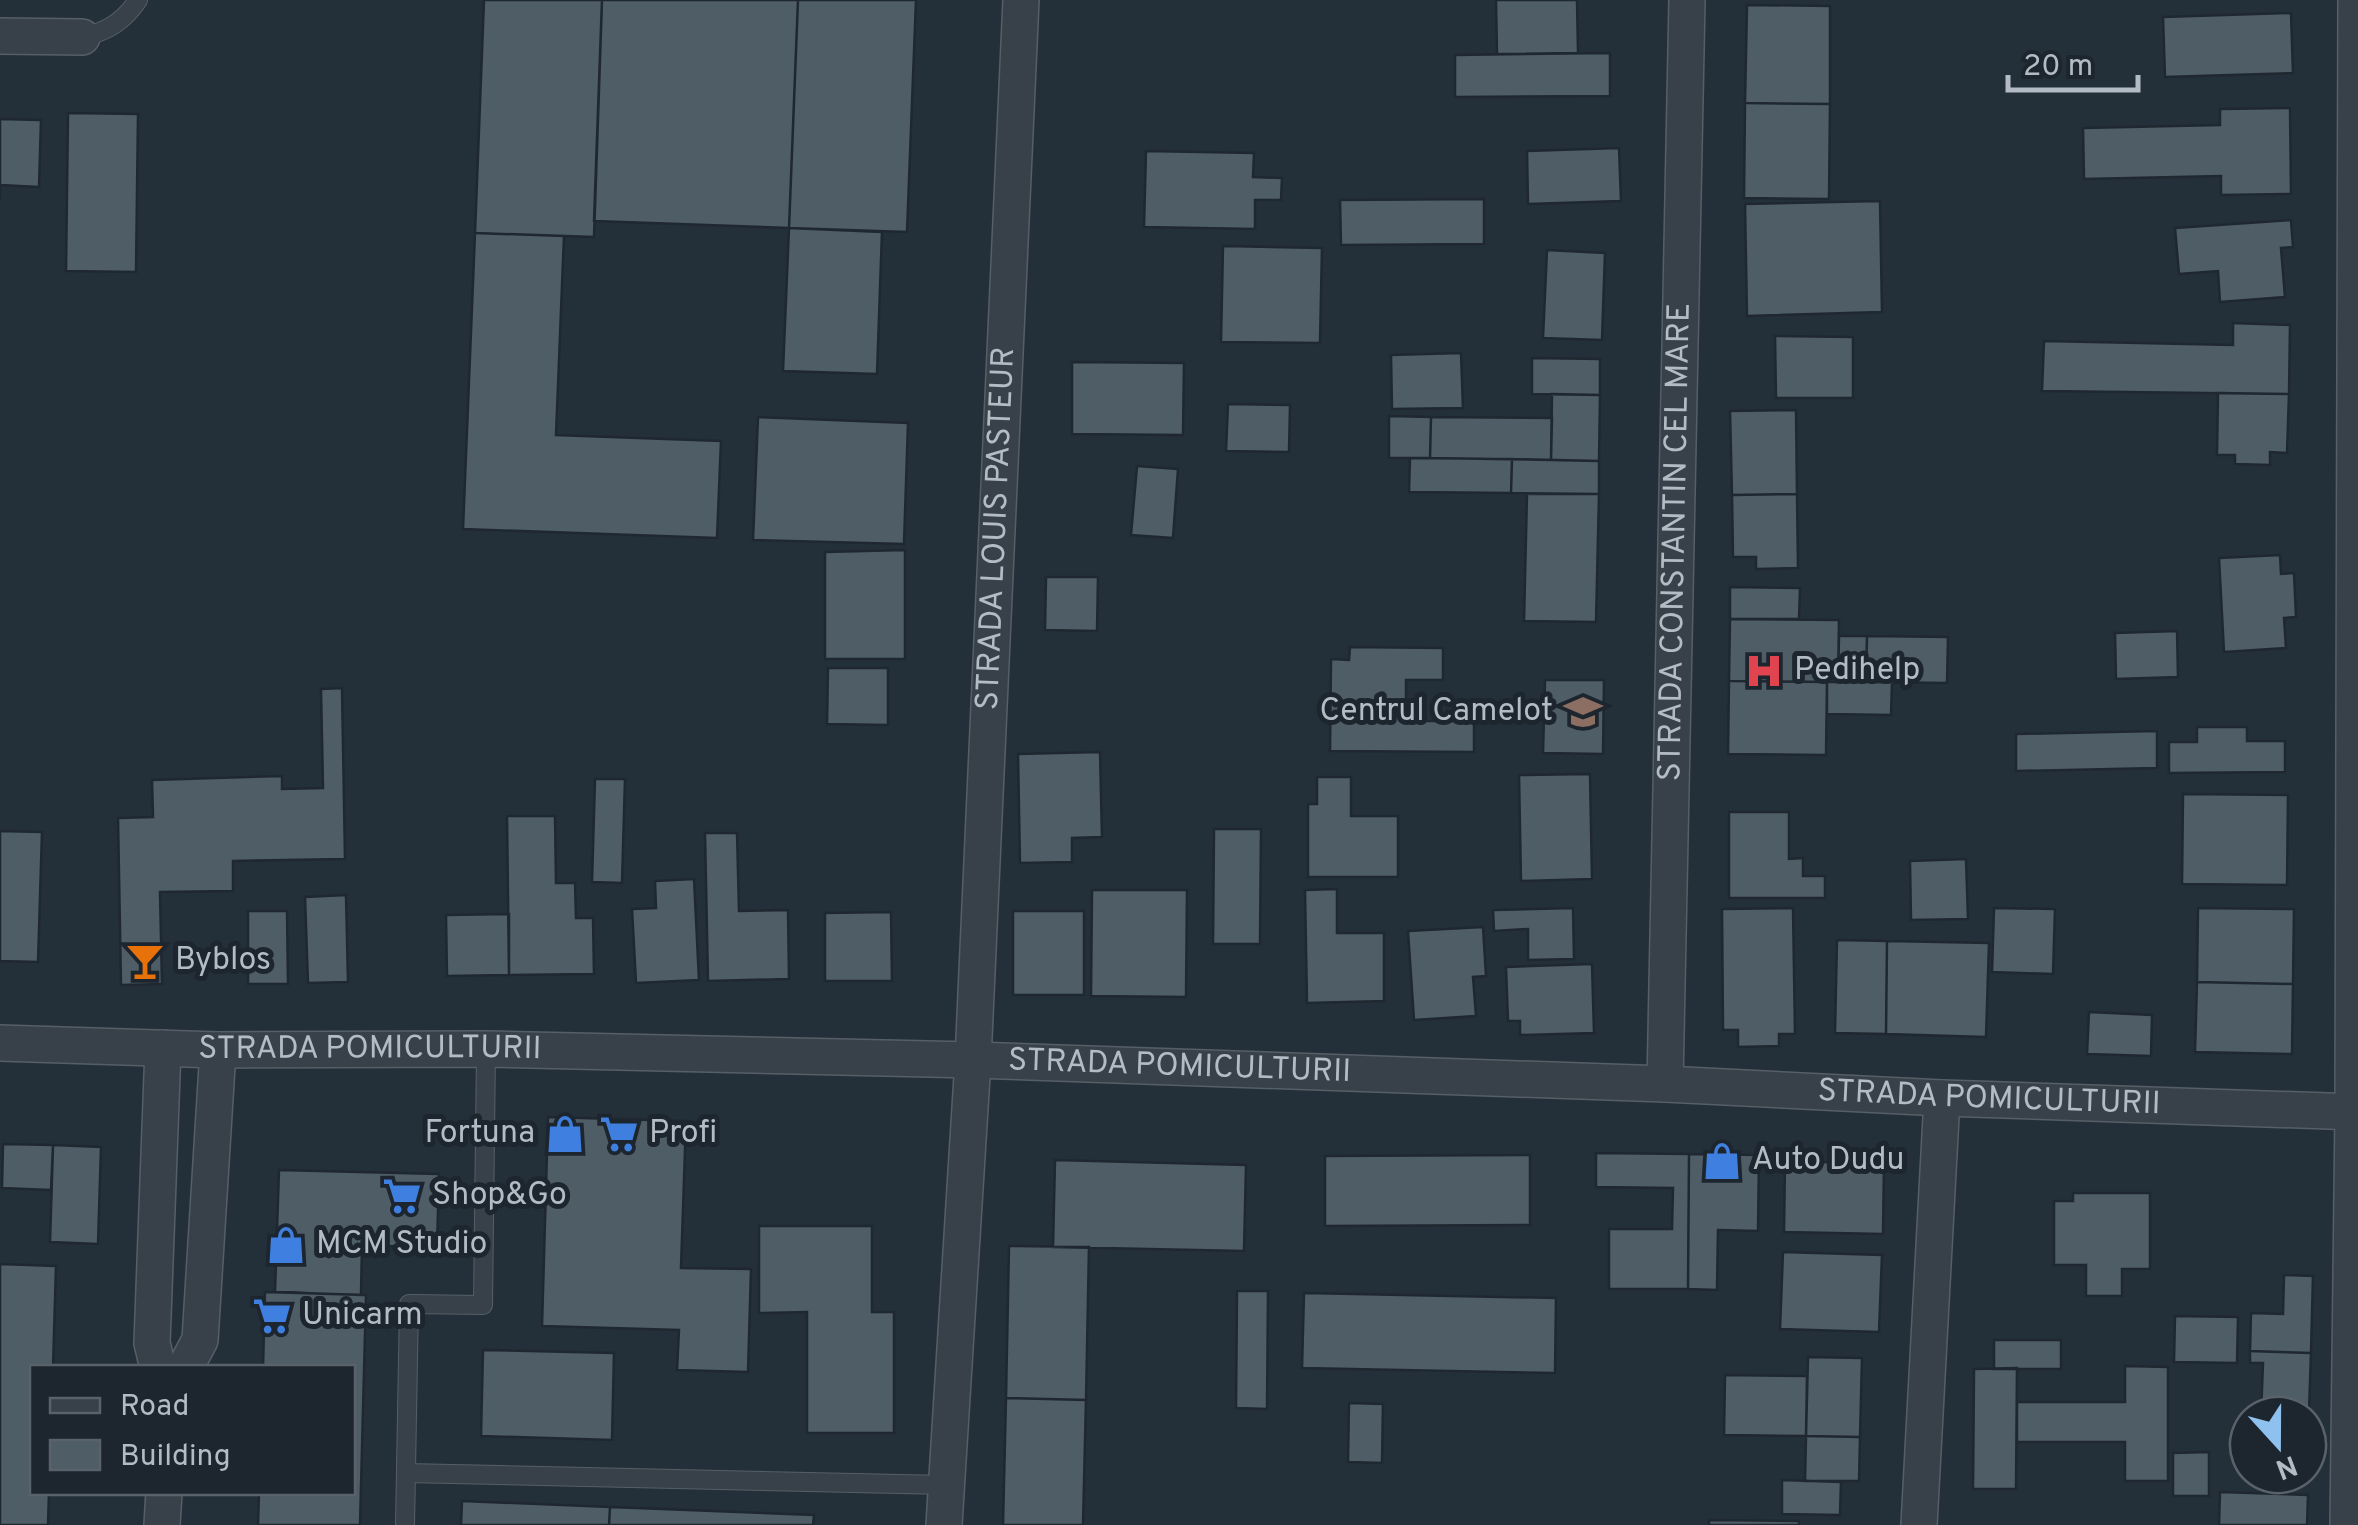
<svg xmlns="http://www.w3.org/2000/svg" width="2358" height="1525" viewBox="0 0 2358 1525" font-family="Overpass,sans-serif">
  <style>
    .building { fill: #4f5d67; stroke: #1f2830; stroke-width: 2.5 }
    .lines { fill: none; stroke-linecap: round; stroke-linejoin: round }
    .service-casing { stroke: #565f67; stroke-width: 20 }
    .minor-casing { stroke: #565f67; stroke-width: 38 }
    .service { stroke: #384149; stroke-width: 18 }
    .minor { stroke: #384149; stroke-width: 35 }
    .labels { text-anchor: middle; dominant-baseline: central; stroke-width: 10; stroke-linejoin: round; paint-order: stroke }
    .street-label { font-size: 32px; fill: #b3bcc5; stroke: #1d262e }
    .poi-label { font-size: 32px; fill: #b3bcc5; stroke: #1d262e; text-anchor: start }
  </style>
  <rect width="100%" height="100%" fill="#243039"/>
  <path class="building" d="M484,0H602L594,237L475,233Z
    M602,0H798L789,228L594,221Z
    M798,0H916L907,232L789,228Z
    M1496,0H1577L1578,53L1497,54Z
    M1747,5L1830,6V104L1745,103Z
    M2291,13L2293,73L2165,77L2163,17Z
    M1610,53V96L1455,97V55Z
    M1745,103L1830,104L1829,199L1744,198Z
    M2290,108L2291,194L2221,195V176L2084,179L2083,128L2220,125V109Z
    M68,113L138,114L136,272L66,271Z
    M0,119L41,120L39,187L0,185V200Z
    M1619,148L1621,201L1528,204L1527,151Z
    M1146,151L1254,153L1253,177L1282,178L1281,200H1255V229L1144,227Z
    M1484,199V244L1341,245L1340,200Z
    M1880,201L1882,312L1747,316L1745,204Z
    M2291,220L2293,247L2281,248L2285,297L2220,302L2218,271L2179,274L2175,228Z
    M789,228L882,232L877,374L783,371Z
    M475,233L564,236L556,435L721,441L717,538L463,529Z
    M1223,246L1322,248L1320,343L1221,342Z
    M1547,250L1605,253L1602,340L1543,338Z
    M2233,323L2290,325L2289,394L2042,391L2044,341L2233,345Z
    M1775,336L1853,337V398H1776Z
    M1461,353L1463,408L1392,409L1391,355Z
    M1532,358L1600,359V395L1532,394Z
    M1072,362L1184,363L1183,435L1072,434Z
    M2218,393L2289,394L2287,453L2270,452V465L2235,464V455H2217Z
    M1552,394L1600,395L1599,461L1551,460Z
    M1228,404L1290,405L1289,452L1226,451Z
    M1796,410L1797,494L1732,495L1730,411Z
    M1389,416L1431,417L1430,458H1389Z
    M758,417L908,423L904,544L753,540Z
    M1431,417L1552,418L1551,460L1430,458Z
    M1410,458L1512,459L1511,493L1409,492Z
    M1512,459L1599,461V494L1511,493Z
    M1137,466L1178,469L1173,538L1131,535Z
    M1527,494H1599L1596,622L1524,621Z
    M1797,494L1798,568L1756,569V557H1733L1732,495Z
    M905,550V659H825V552Z
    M2280,555L2281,574L2294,573L2296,617L2284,618L2286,648L2224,652L2219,558Z
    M1046,577H1098L1097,631L1045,630Z
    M1730,587L1800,588L1799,619H1730Z
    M1730,619L1839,620L1838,682L1729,681Z
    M2177,631L2178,677L2116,679L2115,633Z
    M1839,636H1867L1866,682H1838Z
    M1867,636L1948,637L1947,683L1866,682Z
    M1350,647L1443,648V680H1406V721H1474V752L1330,751L1331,659L1349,660Z
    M828,668H888V725L827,724Z
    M1545,680H1604L1603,754L1543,753Z
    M1729,681L1827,682L1826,755L1728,754Z
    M1827,682H1892L1891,715L1827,714Z
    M342,688L345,859L233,861V891L160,892L162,984L121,985L118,818L153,817L152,780L282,776V789L323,788L321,689Z
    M2197,727H2247V741H2285V772L2169,773V742H2197Z
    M2157,731V768L2016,771V734Z
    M1100,752L1102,837L1072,838V862L1020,863L1018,754Z
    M1590,774L1592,879L1521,881L1519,775Z
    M1317,777H1351V816H1398V877H1308V804H1317Z
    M595,779H625L622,883L592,882Z
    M2183,794L2288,795L2287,885L2182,884Z
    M1729,812H1789V859L1803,858V876H1825V898H1729Z
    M507,816H555L556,883H575L576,918H593L594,974L509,975Z
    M1214,829H1261L1260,944H1213Z
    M0,831L42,832L38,962L0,961Z
    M705,833H737L739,911L788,910L789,979L708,981Z
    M1966,859L1968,919L1911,920L1910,861Z
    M694,879L699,980L636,983L632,909L656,908L655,881Z
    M1337,889V933H1384V1001L1307,1003L1305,890Z
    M1092,890H1187L1186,997L1091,996Z
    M346,895L348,982L308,983L305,897Z
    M1573,908L1574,959L1528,960V929L1494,931L1493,910Z
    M1793,908L1795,1034H1779V1046L1738,1047V1030H1723L1722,909Z
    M1994,908L2055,909L2053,974L1992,972Z
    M2198,908L2294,909L2293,984L2197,982Z
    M248,911H287L288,984H248Z
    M1013,911H1084V995H1013Z
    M891,912L892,981H825V913Z
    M509,914V975L447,976L446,915Z
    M1483,927L1486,976L1473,977L1476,1016L1414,1020L1408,931Z
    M1837,940L1887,941L1886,1034L1835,1033Z
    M1887,941L1989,943L1986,1037L1886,1034Z
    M1592,964L1594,1033L1520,1035V1021H1508L1506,967Z
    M2197,982L2293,984L2292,1054L2195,1052Z
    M2089,1012L2152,1015L2151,1056L2087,1054Z
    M548,1117L686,1121L681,1268L751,1269L748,1372L677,1370L679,1330L542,1326Z
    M3,1144L53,1145L51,1190L2,1188Z
    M53,1145L101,1147L98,1244L50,1242Z
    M1596,1153L1689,1154L1688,1289H1609V1229H1672L1673,1188L1596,1187Z
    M1689,1154L1759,1155L1758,1231L1718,1230L1717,1290L1688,1289Z
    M1530,1155V1225L1325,1226V1156Z
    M1055,1160L1246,1165L1244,1251L1053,1247Z
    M1785,1161L1884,1164L1883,1234L1784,1232Z
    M279,1170L439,1174L437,1248L362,1245L361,1295L275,1292Z
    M2073,1193H2150V1269H2122V1296H2086V1265H2054V1201H2073Z
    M759,1226H872V1312H894V1433H807V1312L759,1313Z
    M1009,1246L1089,1247L1086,1400L1006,1398Z
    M1783,1252L1882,1255L1879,1332L1780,1329Z
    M0,1264L56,1266L53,1368H32V1492H49L48,1525H0Z
    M2284,1275L2313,1276L2311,1353L2250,1351L2251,1313L2283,1314Z
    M1237,1291H1268L1267,1409L1236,1408Z
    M265,1292L366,1295L360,1525H258L259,1492H352V1368H263Z
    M1304,1293L1556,1298L1555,1373L1302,1368Z
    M2175,1316L2238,1317L2237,1363L2174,1362Z
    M1994,1340H2061V1369H1994Z
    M483,1350L614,1353L612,1440L481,1436Z
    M2250,1351L2311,1353L2308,1441V1415H2261L2263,1363H2250Z
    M1808,1357L1862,1358L1860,1437L1806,1436Z
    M2125,1366L2168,1367V1481H2125V1442H2017V1402H2125Z
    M2017,1368L2016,1489H1973L1974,1369Z
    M1725,1375L1807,1376L1806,1436L1724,1435Z
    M1006,1398L1086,1400L1083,1525H1003Z
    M1349,1403L1383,1404L1382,1463L1348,1462Z
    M1806,1436L1860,1437L1859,1481H1805Z
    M2209,1452V1496H2173V1453Z
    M1782,1480L1841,1482L1840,1515L1782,1514Z
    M2220,1492L2308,1495L2307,1525H2219Z
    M462,1501L610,1507L609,1525H461Z
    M610,1507L814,1515L813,1525H609Z
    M1709,1520L1799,1521V1525H1709Z"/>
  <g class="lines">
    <g class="service-casing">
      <path id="service" d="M82,37C107,32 124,21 138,0
        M406,1473L946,1485
        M405,1525L409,1304L483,1305L486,1049"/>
    </g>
    <g class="minor-casing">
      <g id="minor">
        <path d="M0,36L82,37"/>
        <path id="s1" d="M0,1043L218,1050L486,1049L973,1060L1665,1084L1942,1098L2358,1112"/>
        <path id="s2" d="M1665,1084L1687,0"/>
        <path d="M158,1368L152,1343L163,1048"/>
        <path d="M185,1368L200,1340L218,1050"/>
        <path d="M162,1525L164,1492"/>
        <path id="s3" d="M944,1525L973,1060L1021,0"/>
        <path d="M1919,1525L1942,1098"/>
        <path d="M2348,1525L2353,1112L2356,0"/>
      </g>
    </g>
    <use href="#service" class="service"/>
    <use href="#minor" class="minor"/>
  </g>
  <defs>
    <g id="hospital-bare" transform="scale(3)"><path d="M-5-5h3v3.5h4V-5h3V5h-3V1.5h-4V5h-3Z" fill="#e0444e" stroke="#1d262e" stroke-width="2.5" paint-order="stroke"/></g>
    <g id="school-bare" transform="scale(3)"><path d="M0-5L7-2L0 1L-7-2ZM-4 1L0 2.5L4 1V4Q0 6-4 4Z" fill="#8d6e63" stroke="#1d262e" stroke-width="2.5" paint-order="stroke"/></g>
    <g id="bar-bare" transform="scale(3)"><path d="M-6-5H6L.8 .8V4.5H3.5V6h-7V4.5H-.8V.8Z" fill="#e8710a" stroke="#1d262e" stroke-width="2.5" paint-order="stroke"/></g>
    <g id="shop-bare" transform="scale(3)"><path d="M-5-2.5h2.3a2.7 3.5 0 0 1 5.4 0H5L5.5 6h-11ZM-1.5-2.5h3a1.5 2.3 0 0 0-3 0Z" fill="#3f7fe0" stroke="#1d262e" stroke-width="2.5" paint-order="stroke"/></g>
    <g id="supermarket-bare" transform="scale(3)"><path d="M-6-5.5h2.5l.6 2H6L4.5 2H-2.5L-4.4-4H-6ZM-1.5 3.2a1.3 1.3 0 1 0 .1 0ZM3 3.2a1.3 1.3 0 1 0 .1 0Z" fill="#3f7fe0" stroke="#1d262e" stroke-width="2.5" paint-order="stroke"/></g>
  </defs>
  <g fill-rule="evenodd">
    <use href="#hospital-bare" x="1764" y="671"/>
    <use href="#school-bare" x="1583" y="712"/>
    <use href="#bar-bare" x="145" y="961"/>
    <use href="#shop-bare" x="565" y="1134"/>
    <use href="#supermarket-bare" x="619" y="1134"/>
    <use href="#shop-bare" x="1722" y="1161"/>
    <use href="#supermarket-bare" x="402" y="1196"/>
    <use href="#shop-bare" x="286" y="1245"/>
    <use href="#supermarket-bare" x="272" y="1316"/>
  </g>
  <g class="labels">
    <g class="street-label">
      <text stroke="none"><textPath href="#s3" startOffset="998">STRADA LOUIS PASTEUR</textPath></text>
      <text stroke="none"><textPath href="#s2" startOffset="542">STRADA CONSTANTIN CEL MARE</textPath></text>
      <text stroke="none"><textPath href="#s1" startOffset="370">STRADA POMICULTURII</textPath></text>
      <text stroke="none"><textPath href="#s1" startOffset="1180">STRADA POMICULTURII</textPath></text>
      <text stroke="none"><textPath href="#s1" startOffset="1990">STRADA POMICULTURII</textPath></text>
    </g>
    <g class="poi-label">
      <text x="1794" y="671">Pedihelp</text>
      <text x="1553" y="712" text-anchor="end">Centrul Camelot</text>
      <text x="175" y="961">Byblos</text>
      <text x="535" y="1134" text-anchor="end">Fortuna</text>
      <text x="649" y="1134">Profi</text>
      <text x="1752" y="1161">Auto Dudu</text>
      <text x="432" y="1196">Shop&amp;Go</text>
      <text x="316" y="1245">MCM Studio</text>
      <text x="302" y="1316">Unicarm</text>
    </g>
  </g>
  <rect x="30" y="1365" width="325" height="130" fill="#1d262e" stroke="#59626a" stroke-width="2.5"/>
  <rect x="50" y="1398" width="50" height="15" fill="#384149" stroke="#59626a" stroke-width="2.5"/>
  <text x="120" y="1415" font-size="30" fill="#b3bcc5">Road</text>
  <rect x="50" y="1440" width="50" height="30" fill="#4f5d67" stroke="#59626a" stroke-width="2.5"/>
  <text x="120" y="1465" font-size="30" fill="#b3bcc5">Building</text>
  <g transform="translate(2278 1445) rotate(159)"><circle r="48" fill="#1d262e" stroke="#59626a" stroke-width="2.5"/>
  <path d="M0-8L18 38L0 25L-18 38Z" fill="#8fc1ee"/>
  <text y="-15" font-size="28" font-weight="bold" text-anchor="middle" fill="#b3bcc5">N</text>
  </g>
  <path d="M2008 75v15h130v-15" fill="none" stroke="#b3bcc5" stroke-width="5"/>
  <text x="2023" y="75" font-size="30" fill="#b3bcc5" stroke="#1d262e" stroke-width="8" paint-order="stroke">20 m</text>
</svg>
